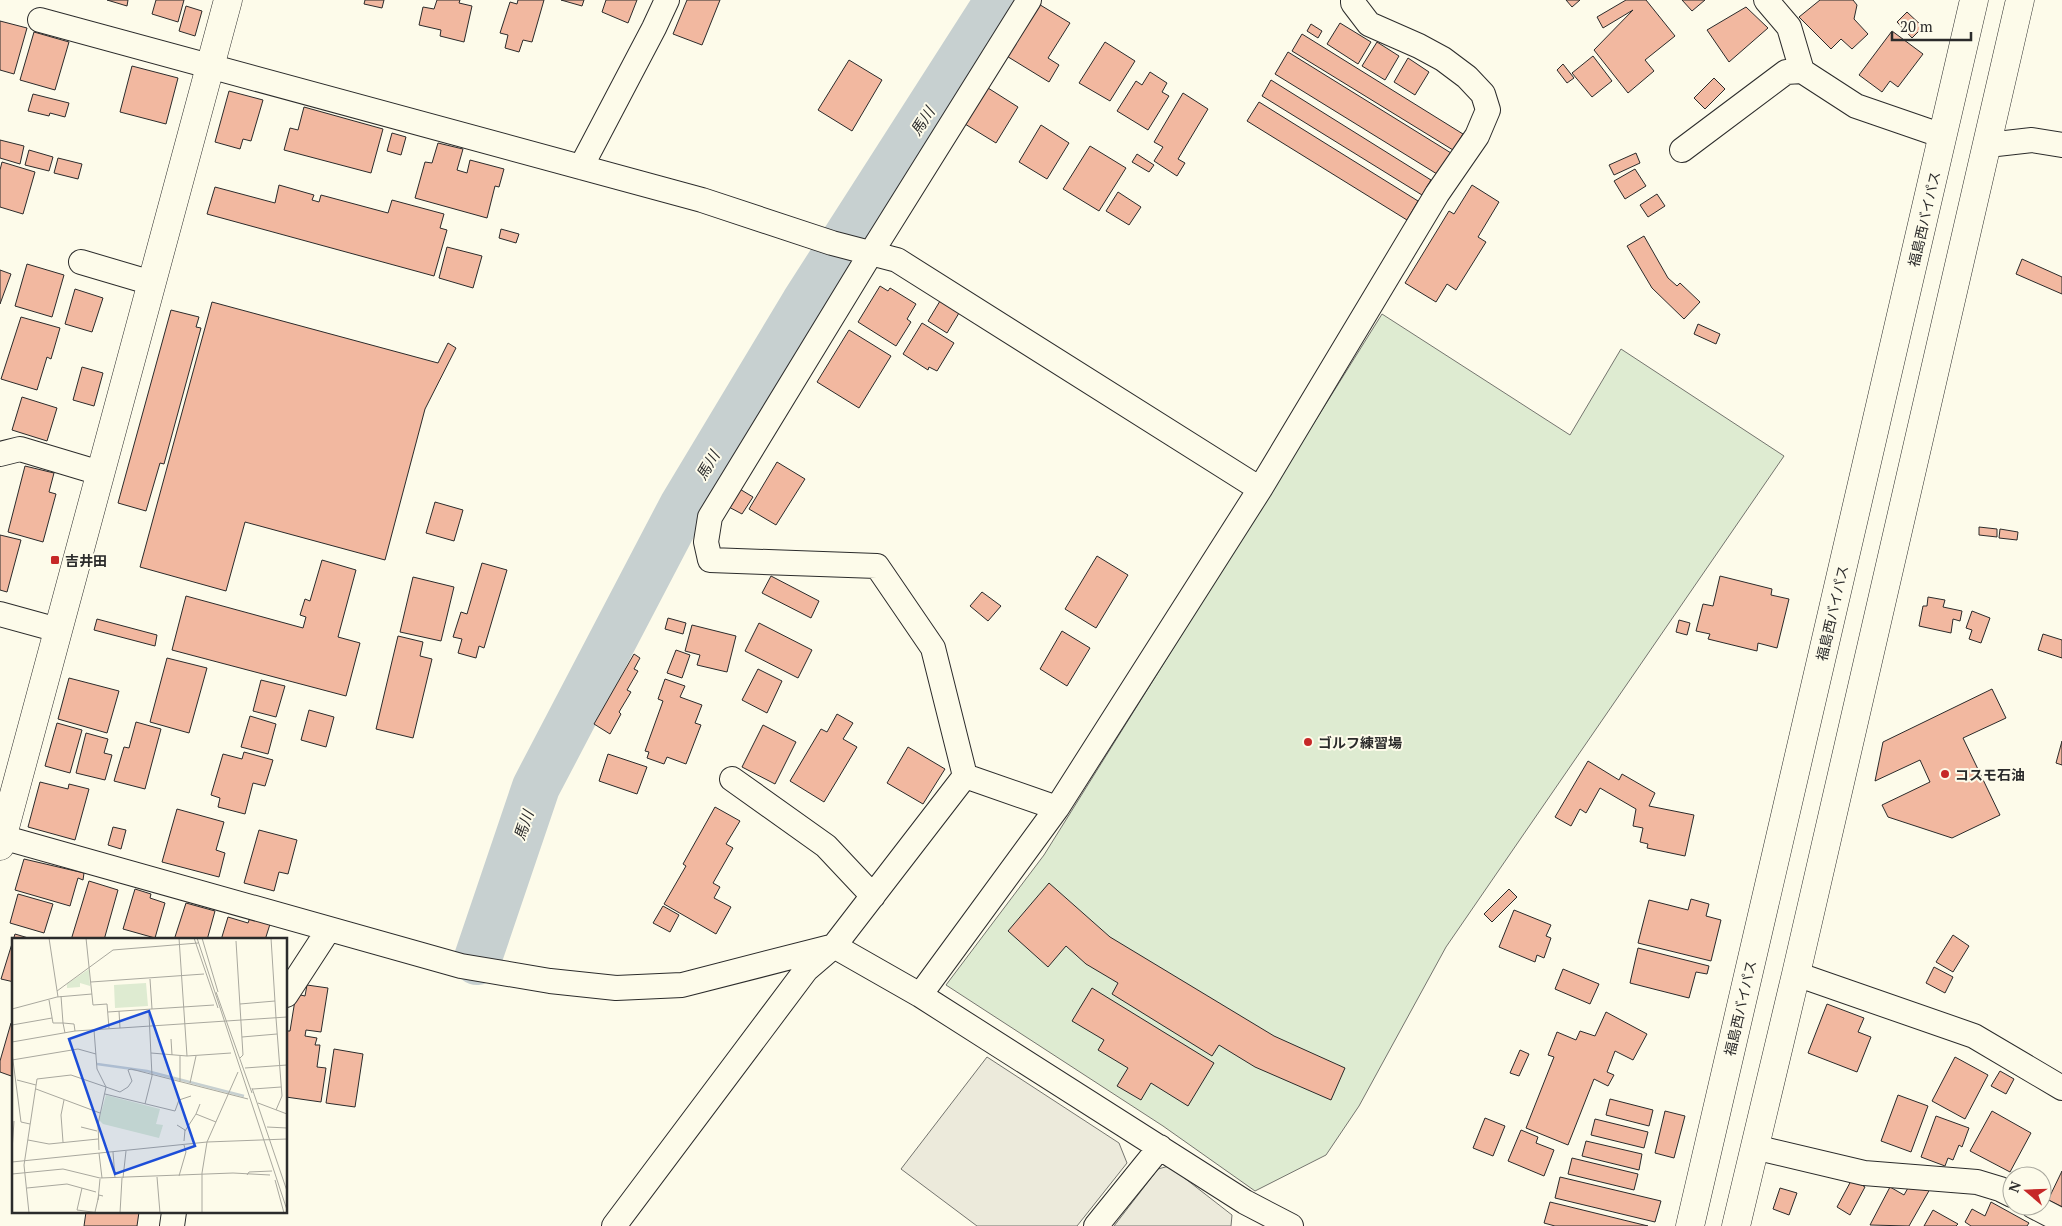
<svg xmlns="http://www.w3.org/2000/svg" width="2062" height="1226" viewBox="0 0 2062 1226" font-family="'PT Serif','Noto Sans JP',serif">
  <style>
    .green { fill: #deebd1; stroke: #74746e }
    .parking { fill: #eceadb; stroke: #74746e }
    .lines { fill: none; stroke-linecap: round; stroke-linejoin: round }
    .river { stroke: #c7d0d0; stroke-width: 48 }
    .building { fill: #f2b8a0; stroke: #2b2b2b }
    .minor-casing { stroke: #2b2b2b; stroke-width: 26 }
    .tertiary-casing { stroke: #2b2b2b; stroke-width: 29 }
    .trunk-casing { stroke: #2b2b2b; stroke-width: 29 }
    .minor { stroke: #fdfbea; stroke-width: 24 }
    .tertiary { stroke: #fdfbea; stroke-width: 28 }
    .trunk { stroke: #fdfbea; stroke-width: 28 }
    .poi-dot { fill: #c62828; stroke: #fdfbea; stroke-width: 2 }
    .labels { text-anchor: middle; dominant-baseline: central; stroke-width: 4; stroke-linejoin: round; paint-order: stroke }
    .street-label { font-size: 14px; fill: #2b2b2b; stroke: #fdfbea }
    .poi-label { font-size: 14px; font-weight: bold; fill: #2b2b2b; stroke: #fdfbea; text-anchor: start }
    .water-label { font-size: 15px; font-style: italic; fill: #2b2b2b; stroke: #fdfbea }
    .inset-river { fill: none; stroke: #c7d0d0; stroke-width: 2.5 }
    .inset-road { fill: none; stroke: #a9a89e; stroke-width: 1 }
    .view { fill: #1d4ed8; fill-opacity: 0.15; stroke: #1d4ed8; stroke-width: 2.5 }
    .inset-edge { fill: none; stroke: #2b2b2b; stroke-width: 2.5 }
  </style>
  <rect width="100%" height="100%" fill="#fdfbea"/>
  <path class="green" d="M1382,314L1570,435L1621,349L1784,456L1446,947L1359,1106L1326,1155L1255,1191L1163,1126L946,985L1044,855Z"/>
  <path class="parking" d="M987,1057L1119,1143L1127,1163L1077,1226H977L901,1169Z
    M1169,1166L1232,1215L1231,1226H1114L1158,1169Z"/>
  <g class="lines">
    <path class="river" d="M477,961L536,787L683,506L805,303L999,0"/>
  </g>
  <path class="building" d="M107,0H128L127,6Z
    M156,0H184L178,22L152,14Z
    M365,0H384L382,8L364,4Z
    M437,0H460L459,3L472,6L464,42L440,36L441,30L419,25L423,7L434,9Z
    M518,0H544L532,42L523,40L519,52L505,48L508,35L500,33L510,2L517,4Z
    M561,0H584L582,6Z
    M606,0H637L628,23L602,12Z
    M687,0H720L702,45L673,34Z
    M1566,0H1580L1572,7Z
    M1626,0H1646L1675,36L1645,60L1654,71L1628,93L1594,50L1633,10L1603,28L1597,17Z
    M1682,0H1705L1692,11Z
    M1820,0H1853L1857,5L1854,19L1868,34L1852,49L1841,39L1831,49L1799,17Z
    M1037,3L1070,23L1048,58L1059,65L1049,82L1005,55Z
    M186,6L202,11L195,36L179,31Z
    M1746,7L1768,28L1729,62L1707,30Z
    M1907,12L1923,27L1912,38L1897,22Z
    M0,21L27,28L14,74L0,70Z
    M1340,23L1371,42L1358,64L1327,44Z
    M1311,24L1322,31L1318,38L1307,31Z
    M1892,31L1923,54L1898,87L1890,81L1882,92L1859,75Z
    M34,32L69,42L55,90L20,80Z
    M1302,34L1463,134L1453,150L1292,51Z
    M1105,42L1135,61L1110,101L1079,83Z
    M1377,42L1399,56L1385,80L1362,66Z
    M1288,52L1451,153L1437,174L1275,74Z
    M1593,56L1612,81L1592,97L1572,73Z
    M1408,58L1429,72L1415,95L1394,82Z
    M849,60L882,80L852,131L818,110Z
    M1563,64L1574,78L1567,83L1557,70Z
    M132,66L178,78L166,124L120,112Z
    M1150,72L1167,83L1162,92L1169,96L1148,130L1117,111L1136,81L1142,85Z
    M1714,78L1725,89L1705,109L1694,98Z
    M1271,80L1431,180L1422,195L1262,96Z
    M988,88L1018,107L996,143L965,124Z
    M229,91L263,100L251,141L243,139L240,149L215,142Z
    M1183,93L1208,109L1178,159L1185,163L1177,176L1154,161L1163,147L1154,142Z
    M33,94L69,103L65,117L50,113L49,116L28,111Z
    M1259,102L1418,201L1407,220L1247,121Z
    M304,107L383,129L371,173L284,150L290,128L298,130Z
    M1041,125L1069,143L1047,179L1019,162Z
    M392,133L406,137L401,155L387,151Z
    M0,140L24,146L20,164L0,158Z
    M438,143L463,149L457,170L467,173L470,160L504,169L499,187L495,186L487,218L415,198L425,162L432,163Z
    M1090,146L1126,168L1099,211L1063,189Z
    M29,150L53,157L49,171L25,165Z
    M1636,153L1640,163L1614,175L1609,165Z
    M1137,154L1154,165L1149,172L1132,162Z
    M58,158L82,164L78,179L54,173Z
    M2,162L35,172L23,214L0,207V170Z
    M1635,169L1646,186L1625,199L1614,181Z
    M279,185L314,195L312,200L319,202L321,195L388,213L392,200L444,214L440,228L447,230L434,276L207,214L215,187L275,203Z
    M1472,185L1499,202L1478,237L1486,242L1456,290L1447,284L1436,302L1405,283L1449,211L1454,214Z
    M1118,192L1141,207L1129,225L1106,211Z
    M1657,194L1665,206L1648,217L1640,205Z
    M501,229L519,234L516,243L499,238Z
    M1644,236L1668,278L1677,286L1680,283L1700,302L1684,319L1652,288L1627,246Z
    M447,247L482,256L473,288L439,278Z
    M2022,259L2062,277V294L2016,274Z
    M27,264L64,275L52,317L15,306Z
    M0,270L11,274L0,304Z
    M880,286L888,291L890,288L916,304L907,319L911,322L896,346L858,322Z
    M75,289L103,298L92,332L65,324Z
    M940,301L959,313L947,333L928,321Z
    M212,302L438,363L448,343L456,348L425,409L385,560L245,522L226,591L140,567Z
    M171,310L199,317L196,327L201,328L164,464L160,463L146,511L118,503Z
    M21,317L60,328L51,359L47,357L37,390L1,379Z
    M922,323L954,343L937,371L929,367L928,370L903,354Z
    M1698,324L1720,334L1716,344L1694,334Z
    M849,330L891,356L859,408L817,382Z
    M82,367L103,373L94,406L73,400Z
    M22,397L57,408L47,441L12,430Z
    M777,462L805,479L776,525L749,509Z
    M25,466L54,473L49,492L56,494L43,542L8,532Z
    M738,488L753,497L742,514L727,506Z
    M435,502L463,510L454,541L426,533Z
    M1979,527L1997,529V537L1979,535Z
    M2000,529L2018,532L2017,540L1999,538Z
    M0,535L21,540L7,592L0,590Z
    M1097,556L1128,575L1096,628L1065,609Z
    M322,560L356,570L338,637L360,643L346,696L172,650L186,596L303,628L306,617L300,615L305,599L310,601Z
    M482,563L507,570L484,648L479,646L476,658L458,653L462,639L453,637L461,612L467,614Z
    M771,576L819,601L811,618L762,593Z
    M1720,576L1772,589L1771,595L1789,599L1777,648L1758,643L1757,651L1708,639L1710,634L1696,631L1703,604L1713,606Z
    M413,577L454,587L441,641L400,632Z
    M982,592L1001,606L988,621L970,606Z
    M1928,597L1945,600L1943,607L1962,611L1960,621L1953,619L1951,633L1919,626L1923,606H1927Z
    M1972,611L1990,618L1981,643L1969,639L1972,630L1966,628Z
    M668,618L686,623L683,634L665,629Z
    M97,619L157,635L155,646L94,630Z
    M1679,620L1690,623L1687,635L1676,632Z
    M759,623L812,650L798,678L745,651Z
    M692,625L736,636L727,672L697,665L700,655L685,651Z
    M1062,631L1090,648L1067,686L1040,669Z
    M2043,634L2062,640V658L2038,650Z
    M398,636L423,642L420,656L432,659L413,738L376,729Z
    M676,650L690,655L682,678L667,673Z
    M634,654L640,658L634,669L638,671L627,690L631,692L619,712L621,714L610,734L594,724Z
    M167,658L207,668L189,733L150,722Z
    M758,669L782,681L767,713L742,700Z
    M69,678L119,691L107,733L58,719Z
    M665,679L685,686L680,697L702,705L695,723L701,725L686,764L667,757L664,764L647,758L649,752L645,751L663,701L658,699Z
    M261,680L285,686L276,717L253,711Z
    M1992,689L2006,718L1963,738L2000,815L1952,838L1888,817L1882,805L1930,782L1920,760L1875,781L1883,742Z
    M309,710L334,717L326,747L301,740Z
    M837,714L853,723L843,739L857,747L824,802L790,781L821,729L827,732Z
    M250,716L276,724L268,754L241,747Z
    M136,722L161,729L145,789L114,781L124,747L129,748Z
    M57,723L82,730L70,773L45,766Z
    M763,725L796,742L775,784L742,767Z
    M86,733L108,739L104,753L112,755L105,780L76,773Z
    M2062,741V765L2056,763Z
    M908,747L945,769L923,804L887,783Z
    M244,752L273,760L265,786L253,783L245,814L218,807L220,798L211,795L223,754L242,759Z
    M608,754L647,767L637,794L599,781Z
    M1588,761L1619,780L1622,774L1655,793L1649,806L1694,815L1685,856L1647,848L1648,844L1640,842L1643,828L1633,826L1636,809L1600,788L1586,813L1580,809L1571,826L1555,817Z
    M40,782L68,789L69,784L89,789L75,840L28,827Z
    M715,807L740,821L726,844L733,848L713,883L720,887L714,898L731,907L716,934L664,904L686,866L683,864Z
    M177,809L224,822L216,850L225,853L219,877L162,862Z
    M113,827L126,830L121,849L108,845Z
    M259,830L297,840L288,874L279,872L274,891L244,883Z
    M24,859L84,873L83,880L78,878L70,906L15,890Z
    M89,881L118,890L104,940H71Z
    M1049,883L1110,937L1274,1036L1345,1068L1331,1100L1255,1067L1219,1045L1212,1056L1112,994L1118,983L1086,964L1066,946L1048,967L1008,931Z
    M135,889L151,894L150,898L165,903L155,938L123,929Z
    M1509,889L1517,897L1492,922L1484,914Z
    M18,894L53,904L44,933L10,923Z
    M1691,899L1709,904L1706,916L1721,920L1711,961L1638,943L1649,900L1688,910Z
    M186,903L215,911L207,940H174Z
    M663,906L679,915L670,932L653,923Z
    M1514,910L1551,925L1546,936L1551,938L1544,958L1537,955L1535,962L1499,947Z
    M251,915L271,921L265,940H221L228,917L248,923Z
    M15,934L35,940H14V982L1,979Z
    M1953,935L1969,946L1953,972L1936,962Z
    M1638,948L1709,966L1707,974L1696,972L1689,998L1630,983Z
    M1934,967L1953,977L1945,993L1926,983Z
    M1563,969L1599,984L1590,1004L1555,989Z
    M307,985L328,988L321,1032L306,1030L305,1036L317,1038L315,1045H320L317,1067L326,1068L321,1102L286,1097V1031H290L296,994L305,996Z
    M1092,988L1214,1063L1188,1106L1151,1083L1141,1100L1117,1086L1128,1068L1098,1050L1104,1040L1072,1021Z
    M1827,1004L1864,1018L1858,1032L1871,1037L1857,1072L1808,1053Z
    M1606,1012L1647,1034L1633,1060L1615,1051L1607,1072L1614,1075L1608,1086L1594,1079L1568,1145L1526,1128L1554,1057L1548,1055L1557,1032L1576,1040L1580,1031L1595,1036Z
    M11,1023L14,1024V1077L0,1072V1061Z
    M334,1049L363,1054L355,1107L326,1103Z
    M1520,1050L1529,1054L1519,1076L1510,1073Z
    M1955,1057L1988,1075L1965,1119L1932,1101Z
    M2000,1071L2014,1079L2006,1094L1991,1086Z
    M1898,1095L1928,1106L1911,1152L1881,1141Z
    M1610,1099L1653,1110L1649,1126L1606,1115Z
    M1665,1111L1685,1116L1674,1158L1655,1153Z
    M1992,1111L2031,1133L2010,1172L1970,1151Z
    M1936,1116L1969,1128L1962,1147L1959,1145L1953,1160L1948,1158L1945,1166L1921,1157Z
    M1485,1118L1505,1126L1493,1156L1473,1148Z
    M1595,1119L1648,1132L1644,1148L1591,1135Z
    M1521,1130L1538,1137L1536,1143L1554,1150L1544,1176L1508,1161Z
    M1586,1141L1642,1154L1639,1170L1582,1156Z
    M1572,1158L1638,1174L1634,1190L1568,1174Z
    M2062,1171V1207L2048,1200Z
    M1560,1177L1661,1201L1655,1222L1555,1198Z
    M1852,1179L1865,1187L1850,1215L1837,1207Z
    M1913,1179L1930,1189L1909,1226L1870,1225L1890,1187L1904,1195Z
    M1780,1188L1797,1193L1789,1215L1773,1209Z
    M1550,1202L1648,1226H1555L1544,1223Z
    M1991,1202L2029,1223L2027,1226H1971L1965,1222L1972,1209L1985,1216Z
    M1933,1210L1958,1224L1956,1226H1924Z
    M86,1212H139L137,1226H84Z"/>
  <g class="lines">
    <g class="minor-casing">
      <path id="minor" d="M1766,0L1789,27L1802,71
        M40,20L702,200L832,243L897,260L1260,489
        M1988,145L2032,140L2062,145
        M1682,150L1786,72L1802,71L1856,106L1943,136
        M581,167L654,28L667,0
        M81,262L152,283
        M0,454L20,449L100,473
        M0,614L58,630
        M965,776L1057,808
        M732,779L826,846L873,896
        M2,837L461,966L550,981L616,988L682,985L834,946L965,776L933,648L877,566L710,560L706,542L710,517L871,253L1029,0
        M1796,974L1974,1036L2062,1088
        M286,995L329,929
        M920,995L1057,808L1260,489L1437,194L1477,136L1488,110L1483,94L1467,77L1443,59L1419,46L1369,24L1353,3V0
        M1754,1147L1864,1173L1977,1182L2000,1189L2012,1195
        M2033,1206L2062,1221
        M172,1226L174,1212
        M614,1226L806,970L834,946L920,995L1245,1202L1291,1226
        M1096,1226L1160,1147"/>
    </g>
    <g class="tertiary-casing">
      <path id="tertiary" d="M0,846L228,0"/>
    </g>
    <g class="trunk-casing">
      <path id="trunk" d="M1690,1226L1974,0
        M1736,1226L1796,974L2020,0"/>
    </g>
    <use href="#minor" class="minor"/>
    <use href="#tertiary" class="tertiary"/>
    <use href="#trunk" class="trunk"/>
  </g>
  <g class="poi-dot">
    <rect x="50" y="555" width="10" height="10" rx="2.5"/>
    <circle cx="1308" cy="742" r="5"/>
    <circle cx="1945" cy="774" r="5"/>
  </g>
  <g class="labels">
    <g class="street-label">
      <text transform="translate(1924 219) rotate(-77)">福島西バイパス</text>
      <text transform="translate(1832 613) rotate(-77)">福島西バイパス</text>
      <text transform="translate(1740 1008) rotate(-77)">福島西バイパス</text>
    </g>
    <g class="poi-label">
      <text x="65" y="560">吉井田</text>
      <text x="1318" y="742">ゴルフ練習場</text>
      <text x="1955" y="774">コスモ石油</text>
    </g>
    <g class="water-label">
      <text transform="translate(922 121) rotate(-57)">馬川</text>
      <text transform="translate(707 465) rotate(-59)">馬川</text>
      <text transform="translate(523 825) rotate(-71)">馬川</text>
    </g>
  </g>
  <g transform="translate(12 938)">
    <rect width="275" height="275" fill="#fdfbea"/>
    <path d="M77,31L78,48L68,45V49L55,50V46ZM134,45L136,68L103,70L102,47ZM94,157L148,171L144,186L151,187L147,200L91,186L87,182Z" fill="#deebd1"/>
    <path class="inset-river" d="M85,126L135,133L232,158"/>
    <path class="inset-road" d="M37,0L46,59M74,0L81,67L95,66L97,90M167,0L175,118M182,0L206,70M185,0L275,272M190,0L206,54M259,0L264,80M224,3L231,117L228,120M79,44L192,36M45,53L101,12L186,5M204,54L240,155M49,58L51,85L62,86L63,93M37,62L41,85H51L53,95M228,66L263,63M0,71L45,59L80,56M140,71L202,67M107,73L108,90M96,74L140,71L138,41M264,80L270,158L264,172M0,87L40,80M82,92L85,131L94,149L108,154L116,149L120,143L116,132L119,131L236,161M230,99L265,96M159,101L160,117M0,104L63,93L275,79M0,115L9,184L18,186M139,115L175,118L219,115M168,118V143M0,122L66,111L84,116M233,130L275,127M5,142L24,147M178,145L184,118M240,150L275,253M24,151L88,175M241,151L269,149M93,156L163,173L167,162L179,158M246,165L275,176M133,166L140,138L137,76M188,166L184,176L204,184M165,187L173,192L172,203M69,189L85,193M255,189L275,190M173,193L184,176M16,202L37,206L86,201M51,204L49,177L52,162M0,213L2,183M101,214L103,240M87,215L90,240M0,224L195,204L275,201M0,236L51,231L88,240L221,235L258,237M235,237L237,234L260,233M167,238L174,214L172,207M145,239L148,275M111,240L114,213M263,242L272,275M15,250L55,246L84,254M70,250L65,272L88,275M86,262L88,241M83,274L87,257L91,258M17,275L12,227L25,141L59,137L94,149L86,186L87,212M108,275L110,240M190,275V235L195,204L226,134"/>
    <path class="view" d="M137,73L183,208L103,236L57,101Z"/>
    <rect width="275" height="275" class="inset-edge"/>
  </g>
  <g transform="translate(2027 1191) rotate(289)"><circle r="24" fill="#fdfbea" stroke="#a9a89e"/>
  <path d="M0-4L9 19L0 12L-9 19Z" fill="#c62828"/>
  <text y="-8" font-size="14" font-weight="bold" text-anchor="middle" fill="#2b2b2b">N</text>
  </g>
  <path d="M1892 32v8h79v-8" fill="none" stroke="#2b2b2b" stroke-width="2.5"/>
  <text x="1900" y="32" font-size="15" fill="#2b2b2b" stroke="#fdfbea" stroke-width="4" paint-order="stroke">20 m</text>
</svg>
